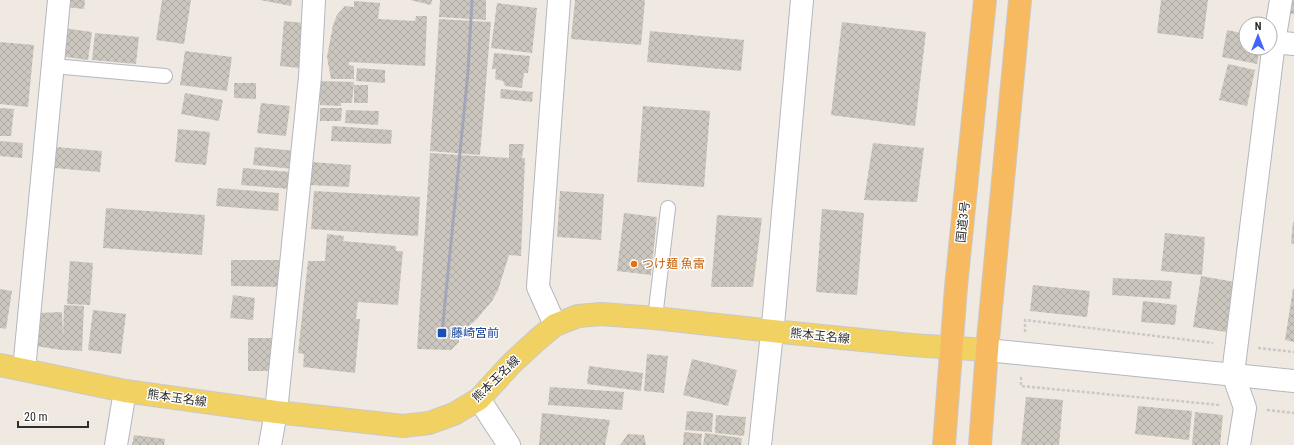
<svg xmlns="http://www.w3.org/2000/svg" width="1294" height="445" viewBox="0 0 1294 445" font-family="'Roboto Condensed','Noto Sans JP',sans-serif">
  <style>
    .building { fill: url(#building-cross-hatch) }
    .lines { fill: none; stroke-linecap: round; stroke-linejoin: round }
    .service-casing { stroke: #b4b7c1; stroke-width: 16 }
    .minor-casing { stroke: #b4b7c1; stroke-width: 24 }
    .tertiary-casing { stroke: #b4b7c1; stroke-width: 24 }
    .primary-casing { stroke: #c9c9c9; stroke-width: 24 }
    .trunk-casing { stroke: #c9c9c9; stroke-width: 24 }
    .path { stroke: #c9c9c9; stroke-width: 2.5; stroke-dasharray: 3 2; stroke-linecap: butt }
    .service { stroke: #fff; stroke-width: 14 }
    .minor { stroke: #fff; stroke-width: 22 }
    .tertiary { stroke: #fff; stroke-width: 22 }
    .primary { stroke: #f2d163; stroke-width: 22 }
    .trunk { stroke: #f8ba60; stroke-width: 22 }
    .rail { stroke: #a3a6b8; stroke-width: 3 }
    .food-dot { fill: #e8710a; stroke: #fff; stroke-width: 1.5 }
    .transit-dot { fill: #1a4fb4; stroke: #fff; stroke-width: 1.5 }
    .labels { text-anchor: middle; dominant-baseline: central; stroke-width: 3; stroke-linejoin: round; paint-order: stroke }
    .street-label { font-size: 12px; fill: #2e2e2e; stroke: #fff }
    .food-label { font-size: 12px; fill: #c56008; stroke: #fff; text-anchor: start }
    .transit-label { font-size: 12px; fill: #164399; stroke: #fff; text-anchor: start }
  </style>
  <defs>
    <pattern id="building-cross-hatch" width="8" height="8" patternUnits="userSpaceOnUse"><rect width="8" height="8" fill="#cbc7bf"/><path d="M0 0l8 8M0 8l8-8" fill="none" stroke="#afaba4"/></pattern>
  </defs>
  <rect width="100%" height="100%" fill="#efe9e1"/>
  <path class="building" d="M66,0H85L84,9L66,7Z
    M162,0H191L184,44L156,40Z
    M260,0H292L291,6Z
    M410,0H432L431,5Z
    M440,0H486V20L439,17Z
    M575,0H645L641,45L571,39Z
    M1161,0H1208L1203,39L1157,33Z
    M1285,0H1294V14L1284,13Z
    M354,1L380,3L378,19L415,21L416,16H427L425,66L349,62V65L354,66V79H331L327,57L333,25L337,15L345,6L354,7Z
    M497,3L537,8L532,53L491,48Z
    M439,19L491,22L480,155L430,151Z
    M284,21L303,23L299,68L280,66Z
    M842,22L926,32L915,126L831,115Z
    M63,28L92,32L88,60L59,56Z
    M1227,30L1246,34V48H1260L1257,64L1222,57Z
    M650,31L744,40L741,71L647,62Z
    M95,33L139,37L136,64L92,60Z
    M0,42L34,45L28,107L0,104Z
    M185,51L232,57L227,91L180,85Z
    M494,53L530,56L528,73H524L522,88L505,86L503,81L495,79L496,69H492Z
    M1228,64L1255,70L1247,106L1219,100Z
    M357,68L385,70V83L356,81Z
    M319,81L354,82L352,103H341V106L320,105V101H317Z
    M234,83H256V99L234,98Z
    M354,85H368V103H354Z
    M501,89L533,92L532,102L500,98Z
    M185,93L223,100L219,121L181,114Z
    M261,103L290,106L286,136L257,133Z
    M643,106L710,111L704,187L637,182Z
    M0,108L14,109L11,136H0Z
    M320,108H342L341,121H320Z
    M346,110L379,111L378,125L345,123Z
    M332,126L392,130L391,144L331,141Z
    M178,129L210,132L206,165L175,162Z
    M0,141L23,143L22,158L0,156Z
    M873,143L924,148L917,202L864,200Z
    M509,144H524L522,158H525L521,256L509,255L498,290L492,301L476,320L459,334V342L451,350L417,349L430,153L509,158Z
    M56,147L102,151L100,172L54,168Z
    M255,147L296,151L294,169L253,165Z
    M312,162L351,165L349,187L310,185Z
    M243,168L291,172L289,189L241,185Z
    M218,188L279,193L278,211L216,206Z
    M314,191L420,197L418,236L311,229Z
    M560,191L604,194L601,240L557,237Z
    M106,208L205,215L202,255L103,248Z
    M822,209L864,213L857,295L816,292Z
    M624,213L657,217L651,275L617,271Z
    M717,215L762,218L753,287H711Z
    M1293,222H1294V244L1291,243Z
    M1165,233L1205,237L1202,275L1161,271Z
    M327,234L344,236L343,241L396,246V251H403L398,305L358,302L356,319H360L355,373L303,367L304,354L298,353L308,261H325Z
    M231,260H283V287L231,286Z
    M70,261L93,263L90,305L67,304Z
    M1201,276L1235,282L1226,332L1193,327Z
    M1113,278L1172,281L1170,299L1112,295Z
    M1033,285L1090,291L1087,317L1030,311Z
    M0,289L12,291L6,329L0,328Z
    M1293,289H1294V342L1285,340Z
    M233,295L255,298L253,320L230,318Z
    M1143,301L1177,305L1175,325L1141,322Z
    M64,305L84,306L82,351L62,350L35,346L38,313L62,312L63,337Z
    M93,310L126,314L121,354L88,350Z
    M248,338H274V371H248Z
    M647,354L668,356L664,393L644,391Z
    M692,359L737,370L728,406L683,395Z
    M589,366L643,373L641,391L587,384Z
    M550,387L624,392L622,410L548,405Z
    M1026,397L1063,400L1059,445H1021Z
    M1138,406L1192,411L1189,440L1135,434Z
    M687,411L713,413L712,432L685,430Z
    M1195,412L1223,415L1220,445H1192Z
    M542,413L610,420L605,445H539Z
    M716,415L746,417L744,436L715,433Z
    M684,432L702,434L701,445H683Z
    M705,433L742,438L741,445H703Z
    M628,434L644,435L646,445H620Z
    M134,435L165,439L164,445H132Z"/>
  <g class="lines">
    <g class="service-casing">
      <path id="service" d="M53,66L165,76
        M655,318L668,208"/>
    </g>
    <g class="minor-casing">
      <path id="minor" d="M1274,42L1294,44
        M555,325L538,287L559,0
        M479,399L509,445
        M116,445L125,391
        M270,445L276,412L310,77L314,0
        M760,445L774,314L802,0
        M1239,445L1245,408L1233,374L1274,42L1281,0"/>
    </g>
    <g class="tertiary-casing">
      <path id="tertiary" d="M987,350L1294,381
        M24,370L59,0"/>
    </g>
    <g class="primary-casing">
      <path id="primary" d="M0,365L125,391L276,412L403,426L429,423L454,414L479,399L511,364L537,340L555,325L578,316L601,314L655,318L772,331L912,345L987,350"/>
    </g>
    <g class="trunk-casing">
      <path id="trunk" d="M944,445L956,287L985,0
        M980,445L987,350L1020,0"/>
    </g>
    <path class="path" d="M1025,332V320L1213,343
      M1258,348L1294,352
      M1021,377V386L1220,405
      M1267,410L1294,413"/>
    <use href="#service" class="service"/>
    <use href="#minor" class="minor"/>
    <use href="#tertiary" class="tertiary"/>
    <use href="#primary" class="primary"/>
    <use href="#trunk" class="trunk"/>
    <path class="rail" d="M442,333L468,72L472,0"/>
  </g>
  <circle class="food-dot" cx="634" cy="264" r="4"/>
  <rect class="transit-dot" x="437" y="328" width="10" height="10" rx="2"/>
  <g class="labels">
    <g class="street-label">
      <text transform="translate(963 222) rotate(-84)">国道3号</text>
      <text transform="translate(820 336) rotate(6)">熊本玉名線</text>
      <text transform="translate(496 379) rotate(-44)">熊本玉名線</text>
      <text transform="translate(177 398) rotate(8)">熊本玉名線</text>
    </g>
    <g class="food-label">
      <text x="642" y="264">つけ麺 魚雷</text>
    </g>
    <g class="transit-label">
      <text x="451" y="333">藤崎宮前</text>
    </g>
  </g>
  <g transform="translate(1258 36)"><circle r="19" fill="#ffffff" stroke="#ababab"/>
  <path d="M0-3L7 15L0 10L-7 15Z" fill="#4264fb"/>
  <text y="-6" font-size="11" font-weight="bold" text-anchor="middle" fill="#2e2e2e">N</text>
  </g>
  <path d="M18 421v6h70v-6" fill="none" stroke="#2e2e2e" stroke-width="2"/>
  <text x="24" y="421" font-size="12" fill="#2e2e2e" stroke="#ffffff" stroke-width="3" paint-order="stroke">20 m</text>
</svg>
